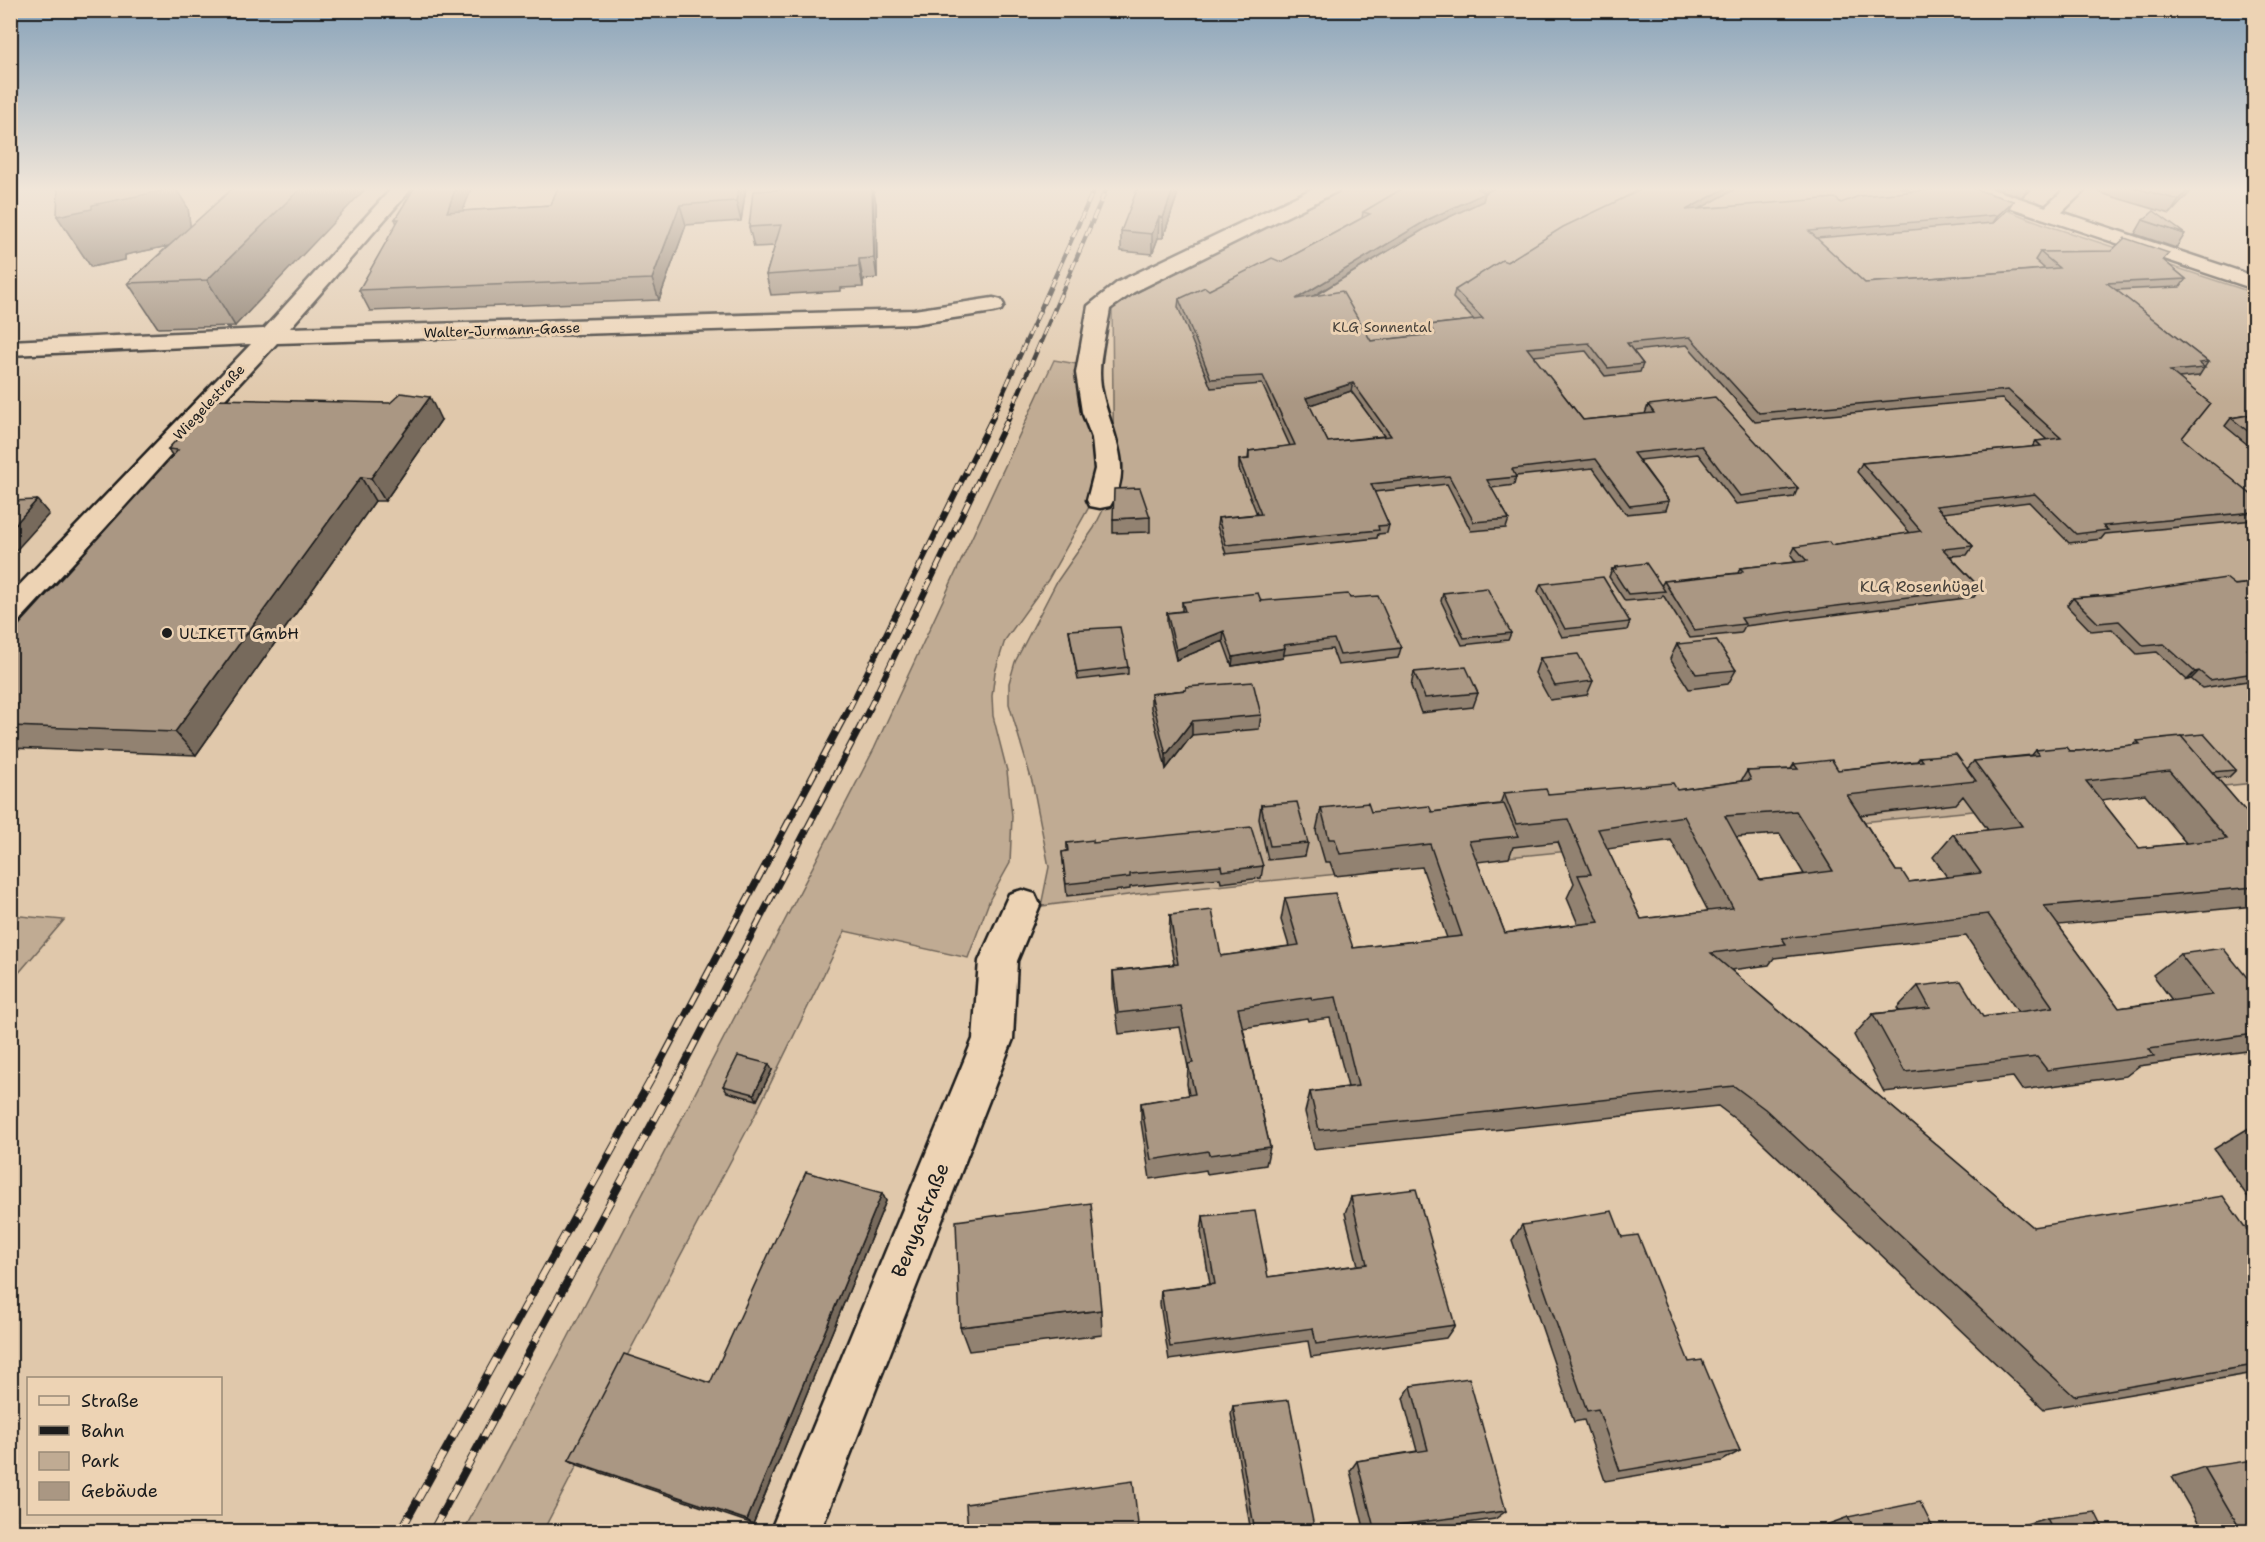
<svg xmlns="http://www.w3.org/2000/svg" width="2265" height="1542" viewBox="0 0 2265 1542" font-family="'Shantell Sans',sans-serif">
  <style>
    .green { fill: #c0ab93; stroke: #6e6458; stroke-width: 1.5 }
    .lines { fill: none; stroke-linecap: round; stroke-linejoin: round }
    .minor-casing { stroke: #1c1c1c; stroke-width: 5 }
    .tertiary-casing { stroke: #1c1c1c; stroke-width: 5 }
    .minor { fill: #edd3b4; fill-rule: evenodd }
    .tertiary { fill: #edd3b4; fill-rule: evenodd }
    .rail-far3-casing { stroke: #1c1c1c; stroke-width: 4.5 }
    .rail-far2-casing { stroke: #1c1c1c; stroke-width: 6 }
    .rail-far1-casing { stroke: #1c1c1c; stroke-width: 7 }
    .rail-casing { stroke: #1c1c1c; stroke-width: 8 }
    .rail-far3 { stroke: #edd3b4; stroke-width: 3; stroke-dasharray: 9; stroke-linecap: butt }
    .rail-far2 { stroke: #edd3b4; stroke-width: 4; stroke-dasharray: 11; stroke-linecap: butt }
    .rail-far1 { stroke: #edd3b4; stroke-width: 4.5; stroke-dasharray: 14; stroke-linecap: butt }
    .rail { stroke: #edd3b4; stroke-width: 6; stroke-dasharray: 18; stroke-linecap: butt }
    .wall { fill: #928271; stroke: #1c1c1c; stroke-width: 1.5; fill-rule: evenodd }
    .shaded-wall { fill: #776a5c; stroke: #1c1c1c; stroke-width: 1.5 }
    .building { fill: #aa9783; stroke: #1c1c1c; stroke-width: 1.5; fill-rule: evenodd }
    .poi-dot { fill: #1c1c1c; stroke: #edd3b4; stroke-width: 2 }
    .labels { text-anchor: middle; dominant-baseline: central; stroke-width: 6; stroke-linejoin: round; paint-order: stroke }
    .far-park-label { font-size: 14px; fill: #45403a; stroke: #edd3b4 }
    .far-street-label { font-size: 14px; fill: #1c1c1c; stroke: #edd3b4 }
    .park-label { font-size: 16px; fill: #45403a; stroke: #edd3b4 }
    .poi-label { font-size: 16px; fill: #1c1c1c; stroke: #edd3b4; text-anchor: start }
    .near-street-label { font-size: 20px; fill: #1c1c1c; stroke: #edd3b4 }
  </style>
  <rect width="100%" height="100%" fill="#e0c8ab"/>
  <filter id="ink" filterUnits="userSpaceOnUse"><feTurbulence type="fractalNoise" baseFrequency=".0167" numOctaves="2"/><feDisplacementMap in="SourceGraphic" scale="12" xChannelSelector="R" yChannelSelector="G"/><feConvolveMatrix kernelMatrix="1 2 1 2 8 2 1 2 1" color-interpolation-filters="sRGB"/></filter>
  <g filter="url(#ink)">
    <path class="green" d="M1347,187H1944L2055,228L2254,293V783L1136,894L1041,906L1049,867L1033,785L1009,704V683L1015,662L1056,583L1094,528L1108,500L1114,497L1112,305Z
      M1054,360L1082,365L1098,443V491L1048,580L1005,640L995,672L992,696L993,716L1007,771L1012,816L1010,863L990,899L968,958L845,931L754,1117L626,1358L631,1361L543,1531L463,1532L559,1355L874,749Z
      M10,915L64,920L11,982H10Z"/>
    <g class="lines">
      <g class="minor-casing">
        <path id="minor" d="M393,187H413L290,328L914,310L993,298L1001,300L1004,305L1001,310L993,312L914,324L277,343L20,620L10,623V595L251,344L10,355V341L264,329Z
          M1316,187H1341L1338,191L1134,292L1110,309C1107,329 1100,352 1100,373C1100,418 1140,461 1110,506L1100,508L1090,506L1087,500L1095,469L1092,438L1082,412L1076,373L1088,306L1118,282Z
          M2067,187H2088L2056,218H2042L2039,214L2042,210Z
          M1022,890L1035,894L1040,905L1017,961L1013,1039L820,1532H770L973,1039L979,961L1009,894Z"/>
      </g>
      <g class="tertiary-casing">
        <path id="tertiary" d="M1958,187H1986L2254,276V289L1961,191Z"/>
      </g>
      <use href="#minor" class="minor"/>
      <use href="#tertiary" class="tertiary"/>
      <g class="rail-far3-casing">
        <path id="rail-far3" d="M992,418L1095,187
          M1008,418L1107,187"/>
      </g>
      <g class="rail-far2-casing">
        <path id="rail-far2" d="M849,709L993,417
          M869,709L1009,417"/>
      </g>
      <g class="rail-far1-casing">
        <path id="rail-far1" d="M652,1078L849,708
          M677,1078L870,708"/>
      </g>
      <g class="rail-casing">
        <path id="rail" d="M400,1532L653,1076
          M432,1532L678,1076"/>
      </g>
      <use href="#rail-far3" class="rail-far3"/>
      <use href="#rail-far2" class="rail-far2"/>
      <use href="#rail-far1" class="rail-far1"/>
      <use href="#rail" class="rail"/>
    </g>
    <path class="wall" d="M558,187H746L741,221L686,225L659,300L370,311L359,290L397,224L395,219L463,211L551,205Z
      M1405,187H1497L1485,193L1483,201L1426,228L1314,296L1371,341L1428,335L1429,325L1474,320L1453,298L1455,290L1637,191L1632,189L1633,187H1739L1699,208L1841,203L1912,191L1899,187H1968L2013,201L2008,209L1993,223L1816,238L1865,283L2045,269L2035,260L2040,252L2164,261L2186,279L2180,287L2116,290L2208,362L2199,376L2179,378L2182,439L2254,497V520L2105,534L2101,539L2069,543L2029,502L1943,513L1973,546L1967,555L1950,556L1980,588L1974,597L1745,626L1741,633L1690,638L1663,595L1661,598L1625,601L1609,577L1612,569H1614L1615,567L1661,586L1664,581L1738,573L1740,568L1796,562L1791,555L1795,547L1831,545L1910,533L1857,472L1862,463L2032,447L2036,441L2047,440L2002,399L1755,422L1687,345L1633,351L1643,364L1640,372L1605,376L1586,351L1533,356L1583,420L1645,414L1648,405L1798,488L1794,497L1736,504L1698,454L1639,460L1669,501L1666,510L1626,514L1593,468L1516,476L1514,485L1491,488L1509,519L1506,528L1471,531L1447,484L1374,492L1389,525L1387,533L1378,534L1377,538L1226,554L1217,526L1218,518L1257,514L1239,469V460L1248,459L1249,451L1290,446L1262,384L1211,388L1178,307L1179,299L1209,290L1281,262L1362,218L1363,212ZM1351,391L1384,436L1328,442L1309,405Z
      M1992,187H2033L2022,197Z
      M2089,187H2195L2170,214L2107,195L2090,188Z
      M1177,196L1163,238H1158L1152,254L1121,251V231Z
      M876,203L877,278L863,280V287L841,288V291L771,295L766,275L775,246L754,247L749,227Z
      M188,208L190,226L235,326L158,328L128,283L168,246L125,255V260L91,267L57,216Z
      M2143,220L2185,234L2176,248L2135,234Z
      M2254,414V450L2225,426L2231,418Z
      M441,420L385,501H375L196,755L10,748V635L172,455L168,449Z
      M1150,517V532L1113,533V519Z
      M2254,583V653L2252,654L2254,656V680L2202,688L2191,679L2187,680L2157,652L2137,654L2112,629L2091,631L2067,606L2073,598Z
      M1541,584L1630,622L1627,630L1562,637L1538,591Z
      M1443,593L1511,633L1508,640L1462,645L1441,601Z
      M1350,598L1401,648L1398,658L1338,665L1332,649L1284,655L1283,658L1232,666L1223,641L1176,660L1167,623V613L1182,611V602L1261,601Z
      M1069,630L1128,667V674L1078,680L1070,637Z
      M1677,644L1736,670L1728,684L1689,689L1670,659Z
      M1540,658L1593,681L1587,695L1550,700L1535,673Z
      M1414,672L1478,693L1473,707L1421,713L1411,686Z
      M1186,687L1261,715L1259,729L1192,735L1166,769L1151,708V694L1186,690Z
      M2137,741L2236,770L2229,777L2217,778L2254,821V906L2058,925L2119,1008L2172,1000L2153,975L2180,954L2254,986V1050L2139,1066L2126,1076L2022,1090L2013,1077L1884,1092L1854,1035L1873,1014L1899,1011L1897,1008L1918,986L1983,1017L2018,1012L1966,936L1774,958L1769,965L1731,970L2033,1227L2254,1240V1373L2044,1409L1747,1128L1718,1106L1314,1149L1305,1112L1310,1092L1348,1087L1330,1018L1308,1021L1307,1018L1243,1028L1270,1147L1266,1165L1207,1174L1206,1170L1150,1179L1141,1122V1103L1189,1095L1187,1084L1188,1067L1180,1027L1119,1034L1113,993V971L1174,964L1169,937L1170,915L1221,956L1289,946L1281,920L1285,898L1353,948L1447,938L1422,867L1335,876L1330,862H1325L1316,831L1321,808L1371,812H1432L1500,804L1504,793L1548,794L1677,790L1741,781L1747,771L1791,769L1794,764L1838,770L1917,761L1920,757L1967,769L1974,761L2032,755L2036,750L2079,751L2133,745ZM2145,794L2186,843L2139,848L2101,800ZM1963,796L1988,830L1953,834L1933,857L1947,877L1909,882L1896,871L1860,815L1956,804ZM1780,834L1804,874L1760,880L1736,837ZM1671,840L1708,911L1641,919L1607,849ZM1558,842L1574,883L1567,898L1578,924L1505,933L1477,862L1509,858L1513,847Z
      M1261,805L1308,843L1305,856L1268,860L1259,819Z
      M1067,843H1093L1263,866L1261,878L1221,883L1220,878L1130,887V889L1067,896L1062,852L1067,851Z
      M772,1070L757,1100L727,1092L723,1086Z
      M2252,1126H2254V1206L2214,1149Z
      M882,1193L886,1201L753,1524L578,1465L569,1460L710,1383Z
      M1351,1197L1455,1325L1446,1338L1311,1357L1308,1341L1169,1360L1160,1304L1161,1290L1210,1284L1201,1232L1203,1216L1268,1277L1358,1265L1345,1213Z
      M1522,1225L1622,1237L1689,1362L1740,1451L1722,1461L1605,1481L1584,1420L1574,1422L1512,1240Z
      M1101,1310L1102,1335L969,1351L960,1327Z
      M1411,1386L1506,1511L1495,1519L1405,1532H1365L1350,1471L1357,1461L1417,1451L1403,1398Z
      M1233,1406L1315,1532H1251L1231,1414Z
      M2204,1467L2254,1532H2204L2172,1477Z
      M1848,1517L1935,1532H1829L1826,1525Z
      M2047,1518L2105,1532H2022L2019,1526Z"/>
    <path class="shaded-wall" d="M161,187H175L188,208L192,241L125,255V260L91,267L57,216L92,205Z
      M302,187H367L235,326L207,280Z
      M456,187H472L455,232L447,212Z
      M739,187H746L741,221L736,201Z
      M873,187L876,203L877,278L874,258Z
      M1174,187H1178L1177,196L1163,238V218Z
      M1482,187H1497L1475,197L1477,189Z
      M1728,187H1739L1683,218L1686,210Z
      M2029,187H2033L2022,197L2027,189Z
      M2191,187H2195L2170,214L2179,200Z
      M1485,193L1483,201L1426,228L1295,307L1296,299L1427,220Z
      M2013,201L2008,209L1993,223L1998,215Z
      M680,205L686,225L659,300L652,279Z
      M1159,217L1158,238L1152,254V234Z
      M859,259L863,280V287L859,266Z
      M1353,383L1351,391L1305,407L1306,398Z
      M430,397L441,420L385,501L371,478Z
      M361,477L375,501L196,755L175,732Z
      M37,500L49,514L10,557V530Z
      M1224,631L1223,641L1176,660V650Z
      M2254,647V653L2239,657L2247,649Z
      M1285,648L1283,658L1232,666L1233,657Z
      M2199,671L2191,679L2187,680L2195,672Z
      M1192,721V735L1166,769V755Z
      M769,1064L772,1070L757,1100L754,1094Z
      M882,1193L886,1201L753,1524L747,1520Z"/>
    <path class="building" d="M58,187H161L162,191L92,205V209L57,216Z
      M234,187H302L207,280L128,283Z
      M415,187H456L447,212L551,205L558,187H739L736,201L680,205L652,279L359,290L399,219H395Z
      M824,187H872L874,258L859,259V266L837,268V270L766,275L781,225L749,227L753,191Z
      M1138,187H1174L1163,218L1159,217L1152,234L1121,231Z
      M1405,187H1482L1477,189L1485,193L1427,220L1296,299L1342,291L1371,341L1435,334L1429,325L1483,319L1455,290L1502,260L1507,262L1563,227L1647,187H1728L1686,210L1835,198L1841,203L1859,196L1933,190L1924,187H1968L2013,201L1998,215L1809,231L1865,283L2059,268L2040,252L2111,251L2125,238L2169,253L2163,260L2186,279L2107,283L2208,362L2199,363L2205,368L2170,371L2210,403L2182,438L2254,497V512L2103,526L2108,530L2076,534L2035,494L1936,506L1973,546L1943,549L1980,588L1741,618L1745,624L1694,630L1664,581L1741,573L1743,571L1740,568L1807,561L1795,547L1829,542L1831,545L1921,531L1862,463L2041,446L2036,441L2061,438L2008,390L1759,413L1690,337L1627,343L1643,364L1608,368L1589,343L1527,348L1583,420L1654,413L1648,405L1715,397L1798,488L1740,496L1702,446L1633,453L1669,501L1630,506L1596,459L1512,469L1516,477L1487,480L1509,519L1474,522L1449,476L1371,484L1389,525L1378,526L1379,530L1226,545L1218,518L1261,514L1239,460L1249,459V451L1295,445L1263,376L1211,379L1179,299L1205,287L1209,290L1272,258L1281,262L1370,214L1363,212ZM1353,383L1391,436L1328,442L1306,398Z
      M2131,187H2191L2179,200Z
      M2154,211L2185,234L2143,220Z
      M401,393L430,397L371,478L361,477L175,732L10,726V635L178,450L168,449L214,399L390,403Z
      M2254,414V436L2231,418Z
      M1140,488L1150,517L1113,519L1114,489Z
      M37,500L10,530V501Z
      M1646,563L1665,591L1628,594L1612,569H1616L1615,567Z
      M1603,577L1630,622L1565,629L1541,584Z
      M2226,578L2235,585L2254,583V647L2247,649L2254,656V673L2210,680L2199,671L2195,672L2164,644L2144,646L2119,621L2098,623L2073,598L2111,595Z
      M1487,588L1511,633L1464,638L1443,593Z
      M1258,593L1261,601L1348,594L1350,598L1378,596L1401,648L1340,655L1334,639L1284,645L1285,648L1233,657L1224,631L1176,650L1167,613L1185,611L1182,602Z
      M1120,627L1128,667L1077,673L1069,630Z
      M1716,640L1736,670L1696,674L1677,644Z
      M1578,654L1593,681L1555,686L1540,658Z
      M1466,667L1478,693L1425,698L1414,672Z
      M1253,682L1261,715L1192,721L1166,755L1151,694L1186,690V687Z
      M2204,734L2236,770L2212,772L2181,736L2161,738Z
      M2181,736L2254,821V887L2044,906L2119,1008L2213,995L2180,954L2223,948L2254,986V1034L2149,1049L2154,1056L2047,1070L2037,1057L1905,1072L1873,1014L1930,1008L1918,986L1961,981L1983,1017L2053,1007L1988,914L1782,938L1786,944L1711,953L2033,1227L2223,1196L2254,1240V1365L2074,1396L1765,1109L1734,1086L1319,1130L1310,1092L1358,1086L1336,997L1312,1000L1311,997L1238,1008L1270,1147L1209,1155L1208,1151L1151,1160L1141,1103L1195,1094L1188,1064L1193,1063L1181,1006L1118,1013L1113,971L1178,964L1170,915L1212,910L1221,956L1299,945L1285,898L1335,893L1353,948L1462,936L1430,844L1340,854L1335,839H1329L1321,808L1368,803L1371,812L1429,806L1432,812L1504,804L1518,836L1469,841L1505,933L1599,922L1578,875L1591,874L1568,819L1516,824L1504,793L1546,789L1548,794L1673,783L1677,790L1751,780L1747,771L1798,769L1794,764L1832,760L1838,770L1923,761L1920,757L1956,754L1976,781L1847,795L1896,871H1902L1909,882L1981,873L1953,834L2022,826L1974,761L2039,755L2036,750L2066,747L2069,751H2079L2140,744L2137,741ZM2169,771L2227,839L2139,848L2086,781ZM1796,811L1833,871L1760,880L1725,816ZM1684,816L1733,908L1641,919L1598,829Z
      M1297,802L1308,843L1270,846L1261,805Z
      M1251,827L1263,866L1222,871L1221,866L1130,874V877L1066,884L1062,852L1068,851L1067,843L1093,840V843Z
      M738,1056L769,1064L754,1094L723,1086Z
      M806,1172L882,1193L747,1520L569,1460L624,1354L710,1383Z
      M1416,1189L1455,1325L1316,1344L1313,1328L1170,1347L1161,1290L1215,1284L1203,1216L1255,1211L1268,1277L1367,1264L1351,1197Z
      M1091,1203L1101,1310L960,1327L956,1221Z
      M1612,1211L1622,1237L1638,1235L1689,1362L1702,1360L1740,1451L1620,1471L1598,1409L1587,1411L1522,1225Z
      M1469,1378L1506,1511L1374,1528L1357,1461L1428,1450L1411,1386Z
      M1289,1400L1315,1532H1255L1233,1406Z
      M2254,1460V1532H2242L2204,1467Z
      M1133,1481L1139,1532H968L966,1504Z
      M1920,1502L1935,1532H1855L1848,1517Z
      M2095,1512L2105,1532H2054L2047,1518Z"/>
  </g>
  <linearGradient id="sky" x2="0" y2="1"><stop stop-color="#87a2b9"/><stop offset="0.47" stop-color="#f1e6d9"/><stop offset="1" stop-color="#f1e6d9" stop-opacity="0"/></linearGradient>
  <rect width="2265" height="402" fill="url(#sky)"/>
  <circle class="poi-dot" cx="167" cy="633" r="6"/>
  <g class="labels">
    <g class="far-park-label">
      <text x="1382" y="327">KLG Sonnental</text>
    </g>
    <g class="far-street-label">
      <text transform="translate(502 330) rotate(-2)">Walter-Jurmann-Gasse</text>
      <text transform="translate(209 402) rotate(-47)">Wiegelestraße</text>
    </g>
    <g class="park-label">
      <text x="1922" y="586">KLG Rosenhügel</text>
    </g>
    <g class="poi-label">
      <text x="179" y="633">ULIKETT GmbH</text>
    </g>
    <g class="near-street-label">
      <text transform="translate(920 1220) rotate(-68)">Benyastraße</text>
    </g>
  </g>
  <rect width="2265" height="1542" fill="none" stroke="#edd3b4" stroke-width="36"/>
  <rect x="18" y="18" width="2229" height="1506" fill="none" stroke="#1c1c1c" stroke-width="2" filter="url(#ink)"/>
  <rect x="27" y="1377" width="195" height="138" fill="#edd3b4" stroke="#998a77" stroke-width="1.5"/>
  <rect x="39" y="1396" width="30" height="9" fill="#edd3b4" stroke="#998a77" stroke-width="1.5"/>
  <text x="81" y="1407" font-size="18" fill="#1c1c1c">Straße</text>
  <rect x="39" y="1426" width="30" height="9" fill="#1c1c1c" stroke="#998a77" stroke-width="1.5"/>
  <text x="81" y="1437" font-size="18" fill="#1c1c1c">Bahn</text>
  <rect x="39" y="1452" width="30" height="18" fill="#c0ab93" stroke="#998a77" stroke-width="1.5"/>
  <text x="81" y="1467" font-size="18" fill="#1c1c1c">Park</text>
  <rect x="39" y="1482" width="30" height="18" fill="#aa9783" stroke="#998a77" stroke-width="1.5"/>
  <text x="81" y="1497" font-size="18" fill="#1c1c1c">Gebäude</text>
</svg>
